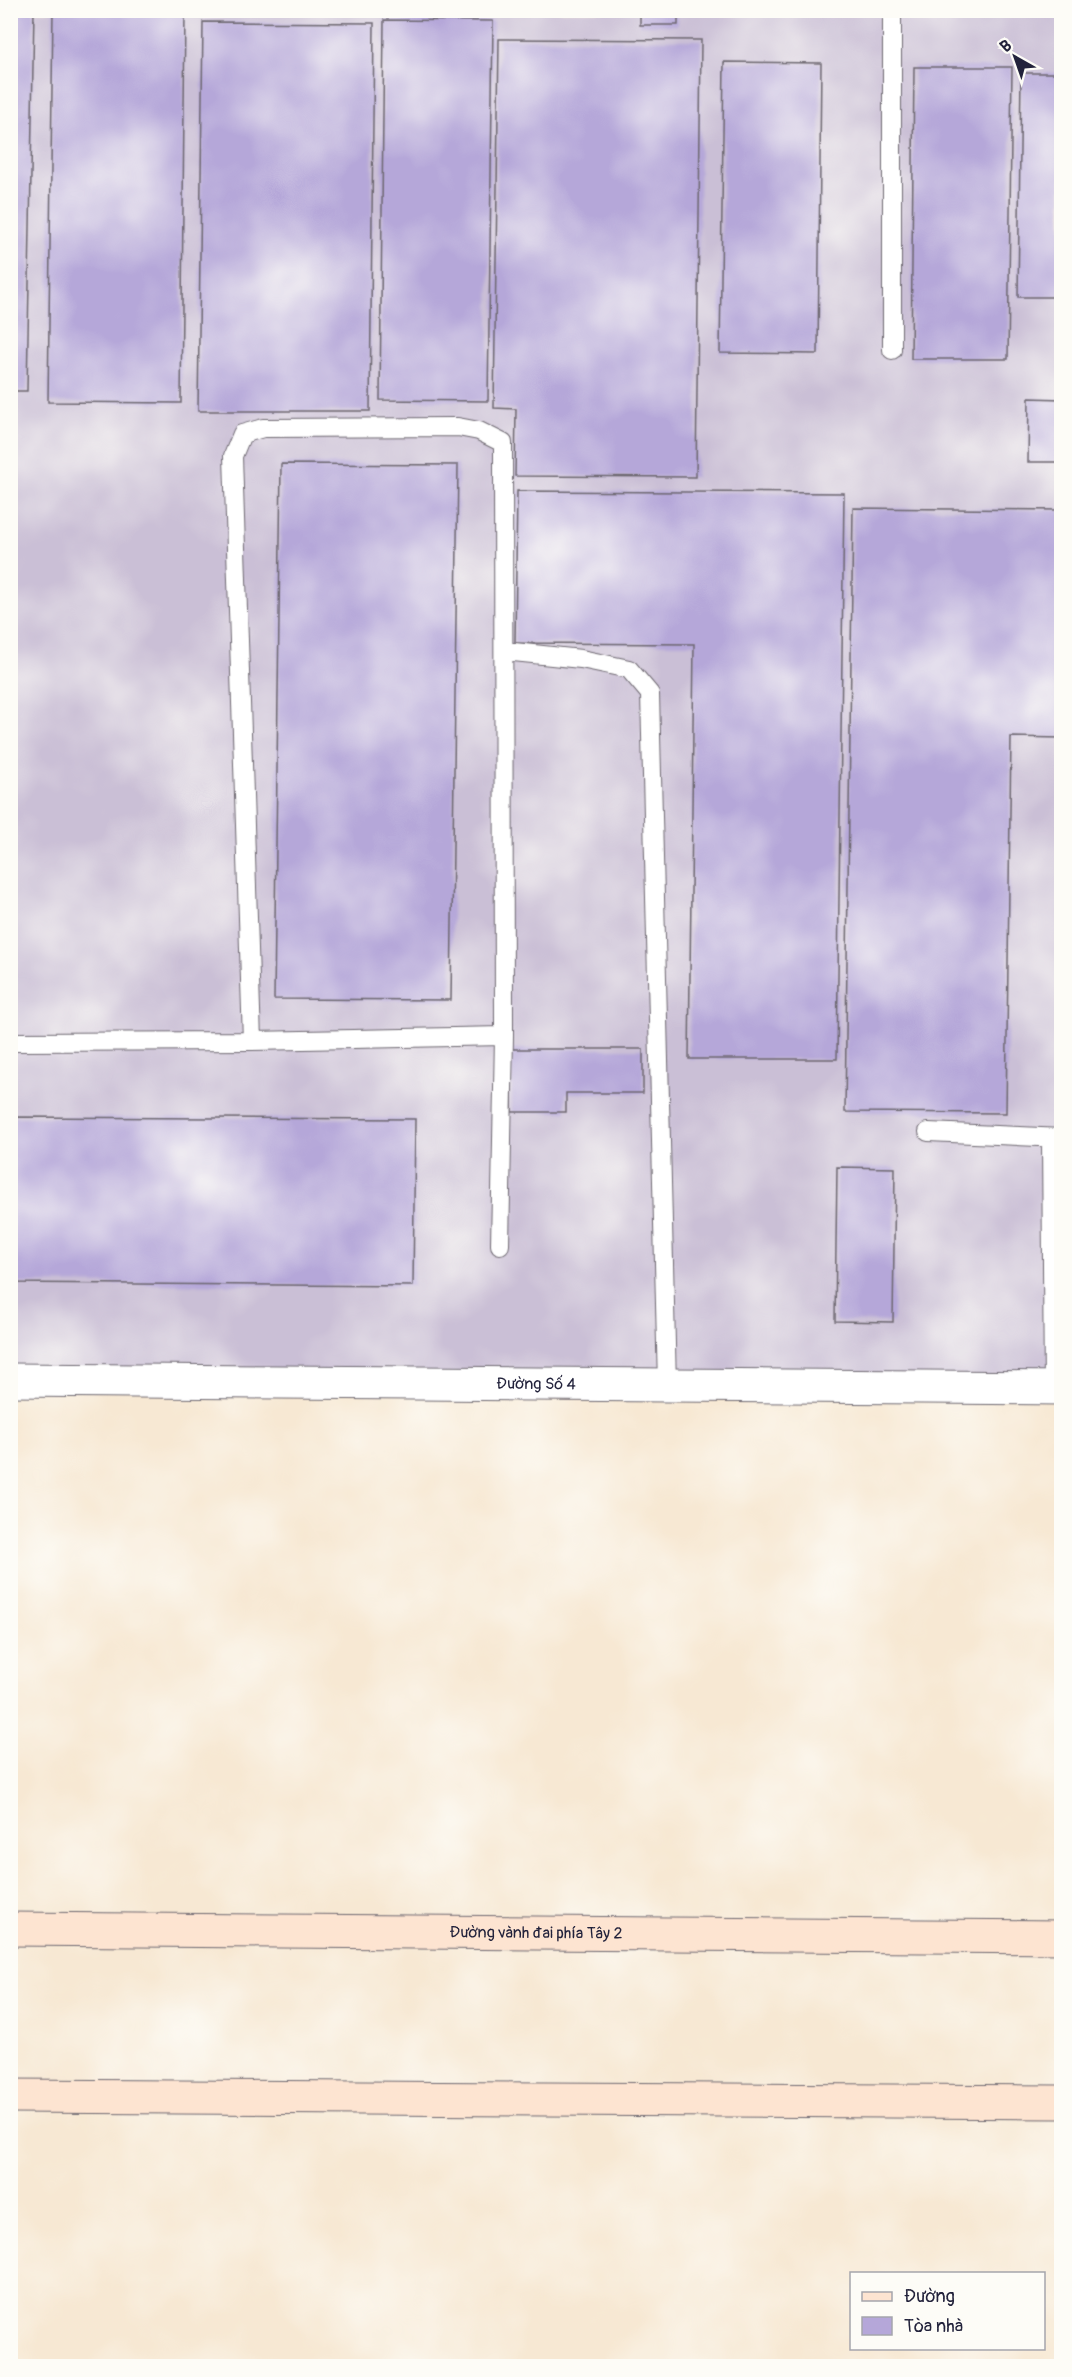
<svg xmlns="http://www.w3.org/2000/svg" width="1072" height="2377" viewBox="0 0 1072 2377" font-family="Pangolin,sans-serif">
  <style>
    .industrial { fill: #cabfd6 }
    .building { fill: #b5a7d9 }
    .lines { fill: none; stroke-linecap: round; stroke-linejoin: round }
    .service-casing { stroke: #6d6770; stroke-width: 20 }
    .tertiary-casing { stroke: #6d6770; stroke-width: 35 }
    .secondary-casing { stroke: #6d6770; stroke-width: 35 }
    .service { stroke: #fff; stroke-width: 18 }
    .tertiary { stroke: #fff; stroke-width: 33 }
    .secondary { stroke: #fde4d1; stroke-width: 33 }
    .labels { text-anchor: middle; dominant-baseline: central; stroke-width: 5; stroke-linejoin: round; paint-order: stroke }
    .street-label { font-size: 16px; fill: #22223b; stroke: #fdfcf7 }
  </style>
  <rect width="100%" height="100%" fill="#fdfcf7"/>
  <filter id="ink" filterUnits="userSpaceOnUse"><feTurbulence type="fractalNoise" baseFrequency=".0167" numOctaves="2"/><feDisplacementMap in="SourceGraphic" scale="12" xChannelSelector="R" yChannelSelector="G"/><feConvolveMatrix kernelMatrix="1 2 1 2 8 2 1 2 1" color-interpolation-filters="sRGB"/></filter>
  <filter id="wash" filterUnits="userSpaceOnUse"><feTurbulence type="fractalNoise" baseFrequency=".008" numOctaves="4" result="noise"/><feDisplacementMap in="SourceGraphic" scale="24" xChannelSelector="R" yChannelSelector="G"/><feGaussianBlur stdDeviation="1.35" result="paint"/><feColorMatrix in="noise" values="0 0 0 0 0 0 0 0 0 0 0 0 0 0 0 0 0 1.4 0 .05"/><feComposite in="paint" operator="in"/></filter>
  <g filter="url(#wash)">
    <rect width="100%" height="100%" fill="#f7e8d3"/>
    <path class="industrial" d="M11,11H1061V1380L11,1373Z"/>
    <g id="blocks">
      <path class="building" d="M10,10H34L27,391H10Z
        M53,10H185L181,403L48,402Z
        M640,10H678V25H640Z
        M384,20L493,21L488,401L380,400Z
        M203,22L374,23L370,411H198Z
        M499,39L701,40L696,477L515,476L516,409L494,408Z
        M724,62L821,63L818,354L720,353Z
        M914,67H1012L1008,359H911Z
        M1021,73H1062V297H1018Z
        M1029,398L1062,399V462H1028Z
        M281,464L458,465L451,1000L274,999Z
        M517,491L844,493L837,1059H689L694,644L515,643Z
        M853,508L1062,510V738L1011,737L1006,1113L845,1112Z
        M512,1049H643V1093H566V1112H512Z
        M10,1117L415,1119L413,1286L10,1283Z
        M837,1167L895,1168L893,1322L835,1321Z"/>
    </g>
  </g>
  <g filter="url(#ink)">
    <use href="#blocks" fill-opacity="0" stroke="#6d6770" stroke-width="1.5"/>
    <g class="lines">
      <g class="service-casing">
        <path id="service" d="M892,350V10
          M504,651L581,659L629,669L650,694L667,1385
          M252,1041L233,456L242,434L263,428L458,427L479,431L503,443L504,1036L500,1245
          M10,1042L252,1041L504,1036
          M928,1132L1062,1138
          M1051,1139L1053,1389"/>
      </g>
      <g class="tertiary-casing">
        <g id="tertiary">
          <path id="s1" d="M10,1380L1062,1388"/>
        </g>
      </g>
      <g class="secondary-casing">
        <g id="secondary">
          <path id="s2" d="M10,1929L1062,1937"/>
          <path d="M10,2096L1062,2102"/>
        </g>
      </g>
      <use href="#service" class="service"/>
      <use href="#tertiary" class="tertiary"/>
      <use href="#secondary" class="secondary"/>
    </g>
  </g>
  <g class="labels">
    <g class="street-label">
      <text stroke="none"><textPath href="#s1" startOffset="526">Đường Số 4</textPath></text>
      <text stroke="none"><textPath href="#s2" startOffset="526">Đường vành đai phía Tây 2</textPath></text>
    </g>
  </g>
  <rect width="1072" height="2377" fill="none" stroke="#fdfcf7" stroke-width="36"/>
  <rect x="850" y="2272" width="195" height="78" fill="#fdfcf7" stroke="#a5a5ac" stroke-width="1.5"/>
  <rect x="862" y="2292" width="30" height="9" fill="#fde4d1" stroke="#a5a5ac" stroke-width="1.5"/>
  <text x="904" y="2302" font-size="18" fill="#22223b">Đường</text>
  <rect x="862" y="2317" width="30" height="18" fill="#b5a7d9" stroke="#a5a5ac" stroke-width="1.5"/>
  <text x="904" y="2332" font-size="18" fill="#22223b">Tòa nhà</text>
  <g transform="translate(1015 57) rotate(320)" stroke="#fdfcf7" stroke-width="4.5" paint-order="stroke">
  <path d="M0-4.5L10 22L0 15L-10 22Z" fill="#22223b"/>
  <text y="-9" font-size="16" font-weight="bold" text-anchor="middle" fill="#22223b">B</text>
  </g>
</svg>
